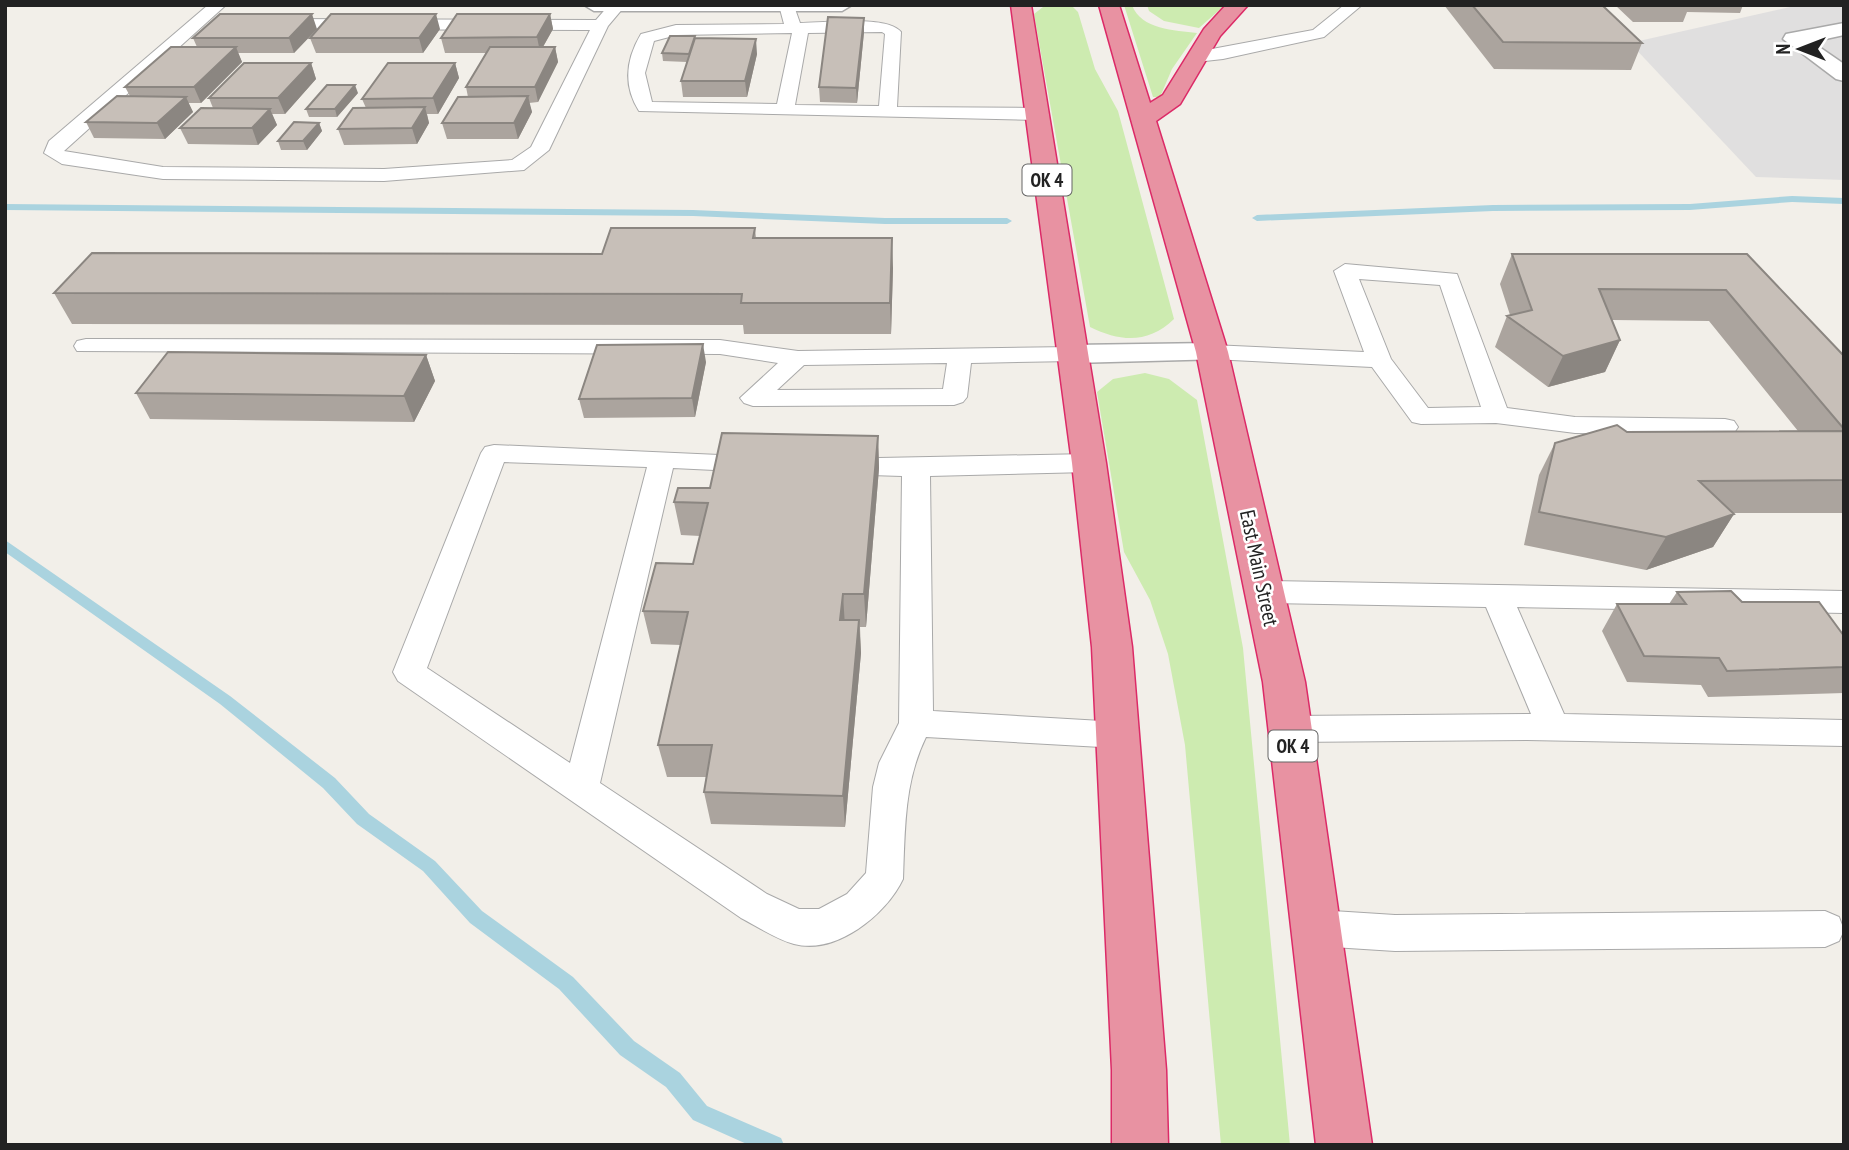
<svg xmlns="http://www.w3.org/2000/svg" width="1849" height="1150" viewBox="0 0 1849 1150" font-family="'PT Sans Narrow',sans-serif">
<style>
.residential{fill:#e0dfdf}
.grass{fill:#cdebb0}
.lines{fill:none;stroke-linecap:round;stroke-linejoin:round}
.stream{fill:#aad3df;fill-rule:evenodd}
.lane-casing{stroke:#a9a9a9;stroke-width:2}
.street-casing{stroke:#a9a9a9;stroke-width:3}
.highway-casing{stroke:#dc2a67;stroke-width:3}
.lane{fill:#fff;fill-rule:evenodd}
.street{fill:#fff;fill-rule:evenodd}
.highway{fill:#e892a2;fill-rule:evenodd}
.wall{fill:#aba49e}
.shaded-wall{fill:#8b8681}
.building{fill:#c7bfb8;stroke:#8b8681;stroke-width:2}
.labels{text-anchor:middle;stroke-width:5;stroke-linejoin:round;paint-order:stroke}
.shield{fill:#fff;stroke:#646464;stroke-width:2}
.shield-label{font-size:19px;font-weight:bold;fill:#222}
.street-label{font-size:21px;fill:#222;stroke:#fff}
</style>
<rect width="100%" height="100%" fill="#f2efe9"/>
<path class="residential" d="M1799,5H1844V180L1756,177L1630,43Z"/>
<path class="grass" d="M1054,5H1071L1078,12L1095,69L1118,111L1174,319C1148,344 1121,342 1090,327L1034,14L1043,7Z
M1124,5H1132C1141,30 1175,30 1197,33L1172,69L1160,97H1153Z
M1147,5H1225L1199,28L1164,21L1149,11Z
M1145,373L1169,379L1197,400L1243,648L1290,1145H1221L1185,745L1168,654L1150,600L1124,552L1097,392L1113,379Z"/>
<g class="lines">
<path class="stream" d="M1792,196L1844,198V204L1792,202L1690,210L1493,211L1257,221L1252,218L1257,215L1493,205L1690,204Z
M5,204L693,210L885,218H1007L1012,221L1007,224H885L693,216L5,210Z
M5,540L230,696L335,778L369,814L435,861L482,911L573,977L634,1041L680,1073L707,1106L781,1138L784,1145H749L693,1120L666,1087L620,1055L559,989L470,923L423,871L357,824L323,788L220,704L5,552Z"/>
<g class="lane-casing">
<path id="lane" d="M208,5H226L64,151L163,167L384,169L512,160L531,147L590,30L275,29L267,24L275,19L596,20L609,5L624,7L608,26L549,150L524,170L384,181L163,179L62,164L44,153L49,141Z
M784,5L794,6L800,23C824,23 887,15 901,32L897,107L1037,108L1046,114L1037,120L639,111C623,86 626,59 641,34L676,25L784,24L780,9ZM882,32L885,34L879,106L795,105L808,33ZM792,33L777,104L652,102L645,73L654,41L677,35Z
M1344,5H1362L1324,37L1223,59L1196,62L1188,57L1196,52L1313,30Z
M1345,264L1457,274L1507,408L1575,417L1725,419L1734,421L1738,427L1734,433L1725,435L1575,433L1496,423L1421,424L1412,422L1372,367L1212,359L1203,357L1200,352L1203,347L1212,345L1364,352L1334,271ZM1359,279L1440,285L1481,407L1428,408L1391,359Z
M86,339L720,340L798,351L1073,347L1082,349L1085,354L1082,359L1073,361L971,363L967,397L963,402L954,405L753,406L744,403L740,398L778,363L720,354L77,351L74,346L77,341ZM947,363L943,389L777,390L804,365Z
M494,445L766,457L769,463L766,469L756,472L673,468L600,783L767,894L799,909H819L847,894L866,873L873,787L879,763L899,723L902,476L838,474L828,471L824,465L828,459L1089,454L1099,457L1102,463L1099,469L1089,472L930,476L933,711L1119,722L1131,725L1136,735L1131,745L1119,748L926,737C904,782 905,829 903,879C886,915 836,955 794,944C776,939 758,927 741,918L398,681L393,672L481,453L485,447ZM504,462L647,467L570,763L427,668Z
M1265,581L1844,591V613L1517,607L1564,714L1844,720V746L1527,740L1291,742L1279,738L1274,729L1279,720L1291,716L1531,714L1486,607L1265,603L1254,600L1250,592L1254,584Z
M1317,910L1395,915L1825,911L1839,917L1844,930L1839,941L1825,947L1395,951L1317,946L1303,940L1298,928L1303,916Z"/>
</g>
<g class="street-casing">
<path id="street" d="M584,5H852L842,11H594Z
M1844,23V35L1812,42L1844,64V81L1836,79L1783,39L1786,34Z
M1212,343L1223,345L1228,352L1223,359L1073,363L1062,361L1057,354L1062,347L1073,345Z"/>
</g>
<g class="highway-casing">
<path id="highway" d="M1011,5H1031L1106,463L1132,647L1166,1070L1168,1145H1112V1070L1092,647L1072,463Z
M1099,5H1119L1150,103L1163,95L1204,29L1226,5H1248L1220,36L1180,104L1156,121L1228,352L1305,682L1372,1145H1316L1263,682L1196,352Z"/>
</g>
<use href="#lane" class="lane"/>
<use href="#street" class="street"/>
<use href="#highway" class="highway"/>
</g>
<path class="wall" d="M1444,5H1602L1642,43L1631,70L1494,69Z
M1615,5H1743L1740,13L1687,12L1683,22H1633Z
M550,14L553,29L543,47H555L558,62L538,102L529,103L532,112L518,139H447L442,123L468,97L466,87L486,53H445L441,38Z
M317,29L294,53H238L242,62L201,103H188L193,112L165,139L94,138L86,122L130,96L125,87L197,47L193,38Z
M440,29L423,53H316L310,38Z
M864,32L857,103L820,102L819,87Z
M695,38L757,54L747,97H683L681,81L687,62L663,61L662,53Z
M311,63L316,79L285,114H272L277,125L258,145L188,144L180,128L213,108L209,98Z
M455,63L459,78L438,114H427L429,123L417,144L344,145L338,129L366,108L362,99Z
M358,93L337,117H309L306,109Z
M319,123L322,131L307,150H281L278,141Z
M755,228L756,238L893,268L891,334H744L743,325L72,324L54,293L602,254Z
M1512,254H1747L1844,356V513H1733L1734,514L1713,547L1646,570L1524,545L1539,475L1555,443L1627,432L1798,431L1709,321L1612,320L1620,340L1605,372L1548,387L1495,347L1507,316L1510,315L1500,284Z
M426,355L435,381L414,422L150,419L136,393Z
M706,362L695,417L584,418L579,399Z
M878,436L879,468L866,627H860L861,653L845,827L711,824L704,792L706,777H667L658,745L681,645L651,644L643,611L693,564L700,536L681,535L674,502L710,488Z
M1677,592L1742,602L1844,636V693L1708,697L1701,685L1627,682L1602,631L1617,604H1669Z"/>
<path class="shaded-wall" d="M312,14L317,29L294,53L289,38Z
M436,14L440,29L423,53L419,38Z
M550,14L553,29L540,52L537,37Z
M864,18V32L857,103L856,88Z
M756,39L757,54L747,97L745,81Z
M236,47L242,62L201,103L194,87Z
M555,47L558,62L538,102L535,87Z
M311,63L316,79L285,114L278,98Z
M455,63L459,78L438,114L433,98Z
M355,85L358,93L337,117L335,109Z
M528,96L532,112L518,139L514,123Z
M186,97L193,112L165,139L157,123Z
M425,107L429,123L417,144L412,128Z
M270,109L277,125L258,145L252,128Z
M319,123L322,131L307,150L303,141Z
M892,238L893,268L891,334L890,303Z
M1620,340L1605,372L1548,387L1563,356Z
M703,344L706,362L695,417L692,398Z
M426,355L435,381L414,422L404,396Z
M878,436L879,468L866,627L864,594Z
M1734,514L1713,547L1646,570L1666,537Z
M843,594L845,627L840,620Z
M859,620L861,653L845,827L843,796Z"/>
<path class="building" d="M1472,5H1602L1642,43L1503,42Z
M220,14H312L289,38H193Z
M331,14H436L419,38H310Z
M457,14H550L537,37L441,38Z
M828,17L864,18L856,88L819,87Z
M670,36H695L689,54L662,53Z
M695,38L756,39L745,81H681Z
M171,47H236L194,87H125Z
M490,47H555L535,87H466Z
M244,63H311L278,98H209Z
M388,63H455L433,98L362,99Z
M327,85H355L335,109H306Z
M117,96L186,97L157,123L86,122Z
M528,96L514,123H442L458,97Z
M425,107L412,128L338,129L353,108Z
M201,108L270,109L252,128H180Z
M294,122L319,123L303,141H278Z
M611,228H755L753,238H892L890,303H741L742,294L54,293L92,253L602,254Z
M1512,254H1747L1844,356V429L1726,290L1599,289L1620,340L1563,356L1507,316L1532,310Z
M703,344L692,398L579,399L597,345Z
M168,352L426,355L404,396L136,393Z
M1617,425L1627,432L1844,431V480L1699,481L1734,514L1666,537L1539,512L1555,443Z
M722,433L878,436L864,594H843L840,620H859L843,796L704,792L712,745H658L688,612L643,611L656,563L693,564L708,503L674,502L678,488H710Z
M1731,591L1742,602H1819L1844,636V667L1727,671L1719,658L1644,656L1617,604H1686L1677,592Z"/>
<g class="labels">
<g class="shield">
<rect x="1022.5" y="164.5" width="49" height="31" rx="5"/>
<rect x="1268.5" y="730.5" width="49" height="31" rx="5"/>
</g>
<g class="shield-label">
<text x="1047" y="187">OK 4</text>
<text x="1293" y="753">OK 4</text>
</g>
<g class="street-label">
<text transform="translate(1259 568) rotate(78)" y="7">East Main Street</text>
</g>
</g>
<rect width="1849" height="1150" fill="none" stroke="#222222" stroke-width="14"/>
<g transform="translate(1800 49) rotate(270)" stroke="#ffffff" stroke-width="5" paint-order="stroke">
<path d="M0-5L12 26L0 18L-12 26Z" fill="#222222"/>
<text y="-10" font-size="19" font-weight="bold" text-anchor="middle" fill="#222222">N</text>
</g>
</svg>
